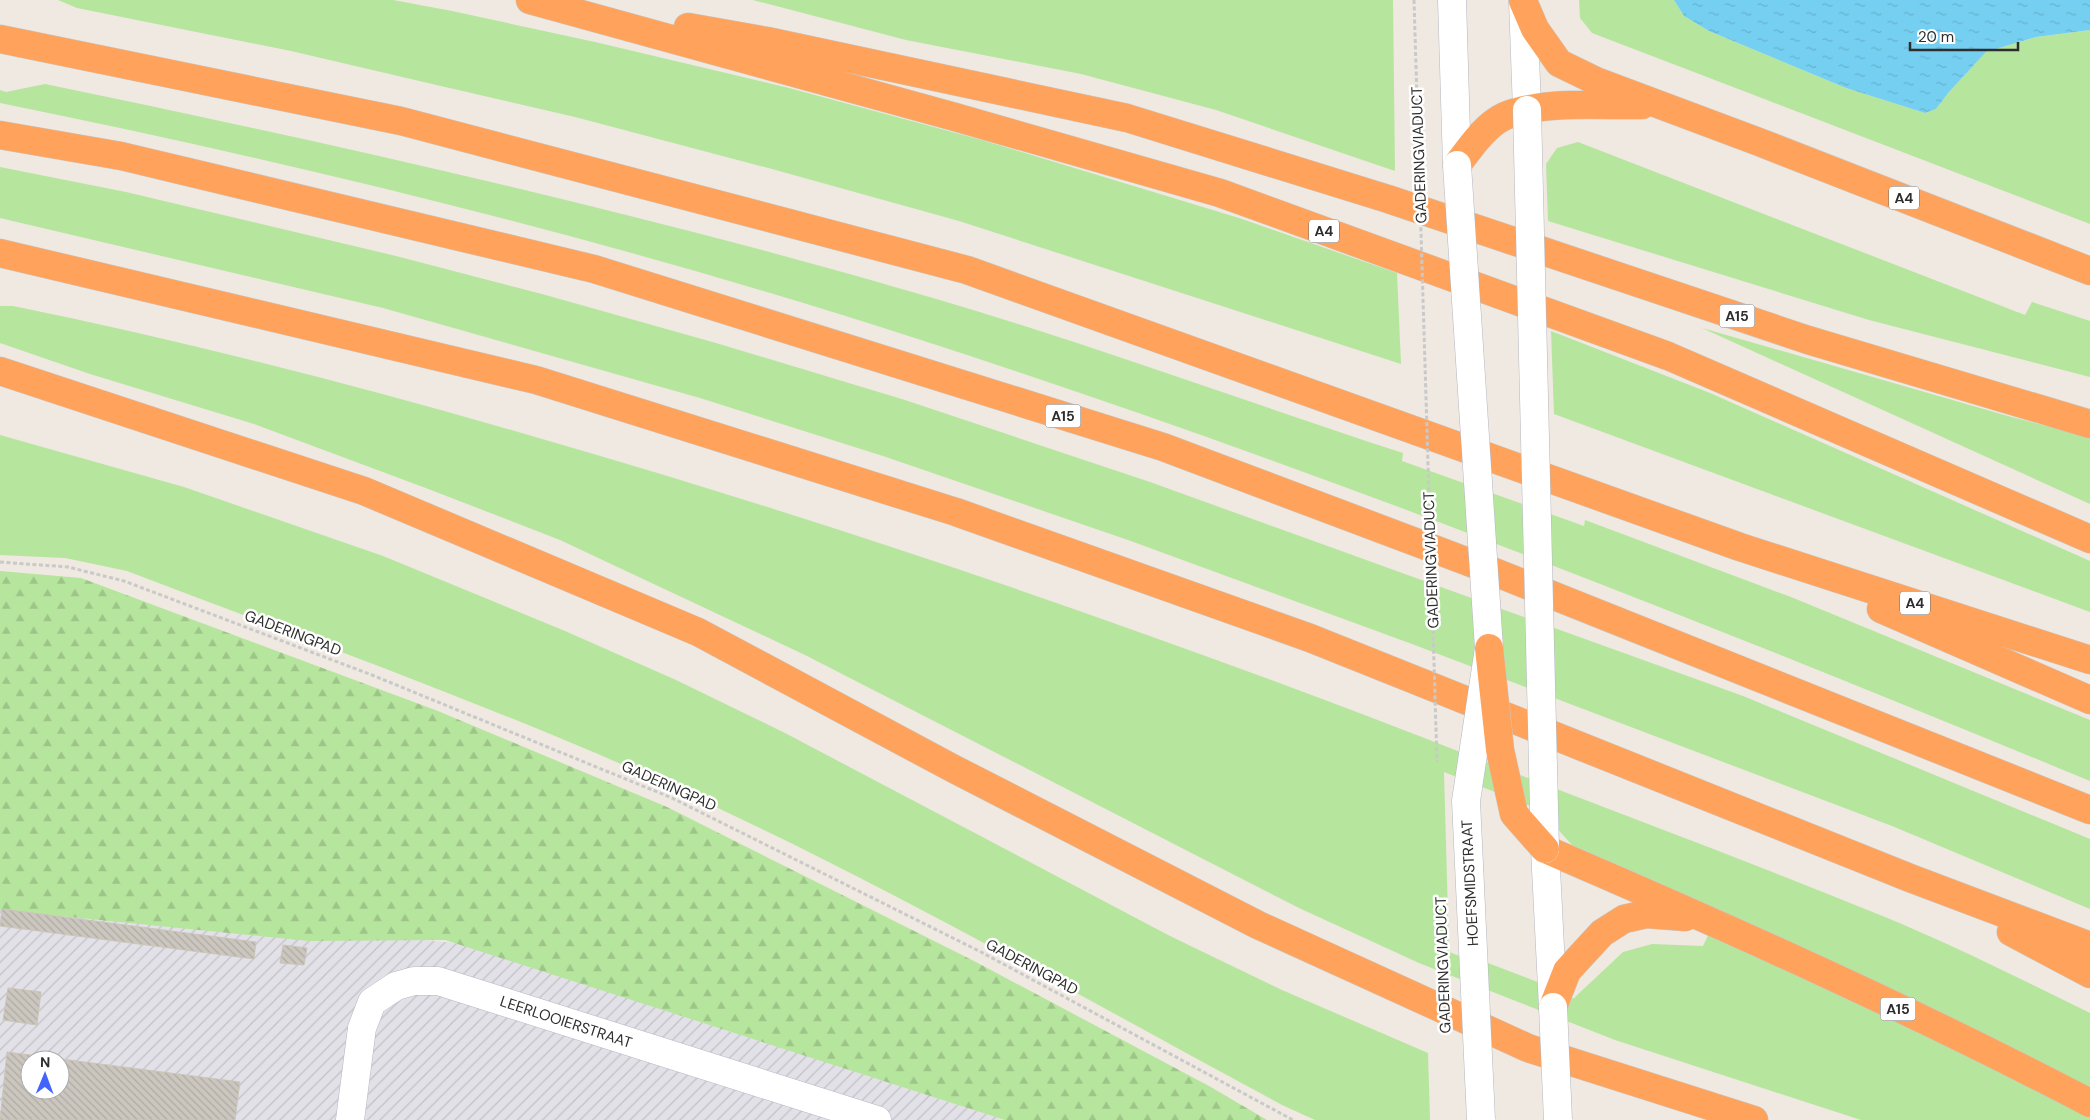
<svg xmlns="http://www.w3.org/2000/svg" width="2090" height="1120" viewBox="0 0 2090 1120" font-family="'DM Sans',sans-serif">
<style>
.industrial{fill:url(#industrial-furrows);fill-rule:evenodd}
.grass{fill:#b6e59e;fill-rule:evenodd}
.forest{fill:url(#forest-firs)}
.water{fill:url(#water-ripples)}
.building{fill:url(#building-back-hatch);stroke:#cbc5ba;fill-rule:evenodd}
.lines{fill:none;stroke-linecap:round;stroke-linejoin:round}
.street-casing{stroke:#b4b7c1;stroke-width:29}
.secondary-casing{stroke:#b4b7c1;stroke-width:29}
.highway-casing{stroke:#c9c9c9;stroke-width:29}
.path{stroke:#c9c9c9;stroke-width:3;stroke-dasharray:4 2.5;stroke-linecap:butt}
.street{stroke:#fff;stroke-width:28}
.secondary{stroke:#fff;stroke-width:28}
.highway{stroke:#ffa35c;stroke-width:28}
.secondary-bridge-casing{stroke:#b4b7c1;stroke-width:29;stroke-linecap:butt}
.highway-bridge-casing{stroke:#c9c9c9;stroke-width:29;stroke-linecap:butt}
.path-bridge{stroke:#c9c9c9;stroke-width:3;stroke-dasharray:4 2.5;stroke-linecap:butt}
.secondary-bridge{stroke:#fff;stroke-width:28}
.highway-bridge{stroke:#ffa35c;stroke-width:28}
.labels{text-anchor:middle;stroke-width:5;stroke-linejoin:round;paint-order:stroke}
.shield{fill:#fff;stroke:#6d6d6d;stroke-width:1}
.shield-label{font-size:14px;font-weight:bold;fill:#2e2e2e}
.street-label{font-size:15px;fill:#2e2e2e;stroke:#fff}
</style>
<defs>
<pattern id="industrial-furrows" width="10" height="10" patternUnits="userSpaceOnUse" patternTransform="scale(1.25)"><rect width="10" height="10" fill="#e3e1e8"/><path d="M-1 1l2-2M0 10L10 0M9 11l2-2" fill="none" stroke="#c3c1c7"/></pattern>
<pattern id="forest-firs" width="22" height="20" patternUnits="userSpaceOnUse" patternTransform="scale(1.25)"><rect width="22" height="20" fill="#b6e59e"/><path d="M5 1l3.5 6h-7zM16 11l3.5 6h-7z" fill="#9dc588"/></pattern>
<pattern id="water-ripples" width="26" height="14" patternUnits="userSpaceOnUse" patternTransform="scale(1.25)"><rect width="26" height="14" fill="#75cff0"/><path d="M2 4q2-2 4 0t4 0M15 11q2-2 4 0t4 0" fill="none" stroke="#66b2ce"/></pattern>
<pattern id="building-back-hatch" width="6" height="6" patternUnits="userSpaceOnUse" patternTransform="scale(1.25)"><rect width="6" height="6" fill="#cbc7bf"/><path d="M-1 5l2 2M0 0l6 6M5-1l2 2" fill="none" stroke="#afaba4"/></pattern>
</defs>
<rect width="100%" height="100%" fill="#efe9e1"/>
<path class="industrial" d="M0,905L457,943L1005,1120H0ZM30,1060H60V1090H30Z"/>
<path class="grass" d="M58,0H393L452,11L595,42L789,88L982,140L1239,218L1397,273L1401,364L959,221L772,169L575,117L428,83L291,51L77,8Z
M753,0H1393L1395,171L1216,110L1081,74L906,40Z
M1579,0H1674L1684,16L1709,31L1846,88L1925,113L1936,109L1949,92L1986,52L2036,37L2090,30V224L1592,33L1580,18Z
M45,84C344,146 640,212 933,298C1091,344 1246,402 1403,453L1402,461L1584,526L1585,520L1791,597L2090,720V781C1705,622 1317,468 921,340C619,242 311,166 0,103V90L6,92Z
M1578,142L2025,315L2032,302L2090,321V377L1869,320L1548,221L1546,164L1557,148Z
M0,167L126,192L396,256L542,294L716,343L905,400L1150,482L1743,696L2090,839V909L1892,826L1412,644L1128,540L883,456L700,398L383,308L0,218Z
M0,306H13C194,343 372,389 549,441C860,531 1166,637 1468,755C1605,808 1743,859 1880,915C1951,944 2021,979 2090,1013V1120H1861L1615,1040L1419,963L1299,908L805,655L560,540L431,490L254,424L90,374L0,343ZM1444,772L1548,813L1554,825L1572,845L1720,910L1703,946L1652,944L1623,952L1574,998L1568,999L1548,986L1480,960L1478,963L1449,952Z
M1702,328L2008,416L2090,437V504Z
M1551,331L1710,393L2090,561V612L1554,414Z
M0,435L184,487L383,556L565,631L676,680L785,733L1170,936L1282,990L1428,1053L1430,1120H1315L1282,1105C1082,997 883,883 675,788C496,707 311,641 127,571L65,558L0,555Z"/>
<path class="forest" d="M0,571L81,578L438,711L667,807L974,961L1209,1086L1267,1120H1005L445,940L309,941L0,910Z"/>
<path class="water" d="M1674,0H2090V30L2036,37L1986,52L1949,92L1936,109L1925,113L1846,88L1709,31L1684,16Z"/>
<path class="building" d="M2,909L256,942L254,959L0,926Z
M283,945L307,948L304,965L280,963Z
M8,988L41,992L37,1025L3,1020Z
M7,1052L240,1082L235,1120H0ZM30,1060H60V1090H30Z"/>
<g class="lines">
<g class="street-casing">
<path id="street" d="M350,1120L362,1028L372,1002L396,986L414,981H438L877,1120"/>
</g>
<g class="secondary-casing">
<path id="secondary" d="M1452,0L1457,165
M1523,1L1527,110
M1545,849L1553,1007"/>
</g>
<g class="highway-casing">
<path id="highway" d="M530,0L955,117L1220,193L1668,356L2090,539
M1523,1L1535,29L1559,63L1596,81L1759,142L2090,271
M688,27L767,41L1127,118L1388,199L1808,340L2090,424
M0,39L401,121L967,270L1740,547L2090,660
M0,135L121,156L594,269L1163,447L1487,569L2090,810
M1457,165C1470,148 1485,125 1505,116C1543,100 1601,106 1642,105
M0,253L536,380L956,512L1310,638L1910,878L2090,946
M0,371L364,491L698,632L954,769L1258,925L1528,1048L1754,1120
M1881,609L2090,700
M1545,849C1729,928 1912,1010 2090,1103
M2011,932L2090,974
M1553,1007L1567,971L1602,933L1624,919L1646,914L1685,917"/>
</g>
<path class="path" d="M0,562L68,567L124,581L372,675L672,798L981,952L1293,1120"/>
<use href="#street" class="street"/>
<use href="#secondary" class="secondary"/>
<use href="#highway" class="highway"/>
<g class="secondary-bridge-casing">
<path id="secondary-bridge" d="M1527,110L1545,849
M1457,165L1489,648L1466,801L1481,1120
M1553,1007L1558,1120"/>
</g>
<g class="highway-bridge-casing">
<path id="highway-bridge" d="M1489,648L1500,750L1514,814L1545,849"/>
</g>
<path class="path-bridge" d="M1414,0L1437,762"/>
<use href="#secondary-bridge" class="secondary-bridge"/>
<use href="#highway-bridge" class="highway-bridge"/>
</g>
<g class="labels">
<g class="shield">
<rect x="1889" y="186.5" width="30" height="23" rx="4"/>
<rect x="1309" y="219.5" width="30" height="23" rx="4"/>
<rect x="1719.5" y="304.5" width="35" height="23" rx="4"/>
<rect x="1045.5" y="404.5" width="35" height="23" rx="4"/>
<rect x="1900" y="591.5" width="30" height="23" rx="4"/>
<rect x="1880.5" y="997.5" width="35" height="23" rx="4"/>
</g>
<g class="shield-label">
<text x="1904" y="203">A4</text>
<text x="1324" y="236">A4</text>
<text x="1737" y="321">A15</text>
<text x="1063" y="421">A15</text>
<text x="1915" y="608">A4</text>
<text x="1898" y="1014">A15</text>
</g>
<g class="street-label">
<text transform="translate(1419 155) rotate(-92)" y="5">GADERINGVIADUCT</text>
<text transform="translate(1431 560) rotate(-92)" y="5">GADERINGVIADUCT</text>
<text transform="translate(293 633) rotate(21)" y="5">GADERINGPAD</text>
<text transform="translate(669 786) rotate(24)" y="5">GADERINGPAD</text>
<text transform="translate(1470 883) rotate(-93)" y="5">HOEFSMIDSTRAAT</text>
<text transform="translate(1443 965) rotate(-92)" y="5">GADERINGVIADUCT</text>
<text transform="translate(1032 967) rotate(28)" y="5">GADERINGPAD</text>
<text transform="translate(566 1022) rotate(18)" y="5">LEERLOOIERSTRAAT</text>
</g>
</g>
<g transform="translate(45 1075) rotate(1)"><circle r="24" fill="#ffffff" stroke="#ababab"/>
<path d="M0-4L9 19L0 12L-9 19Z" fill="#4264fb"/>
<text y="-8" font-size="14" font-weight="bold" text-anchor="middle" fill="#2e2e2e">N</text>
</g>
<path d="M1910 42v8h108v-8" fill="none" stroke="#2e2e2e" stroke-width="2.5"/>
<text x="1918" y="42" font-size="15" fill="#2e2e2e" stroke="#ffffff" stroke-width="4" paint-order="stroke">20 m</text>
</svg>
